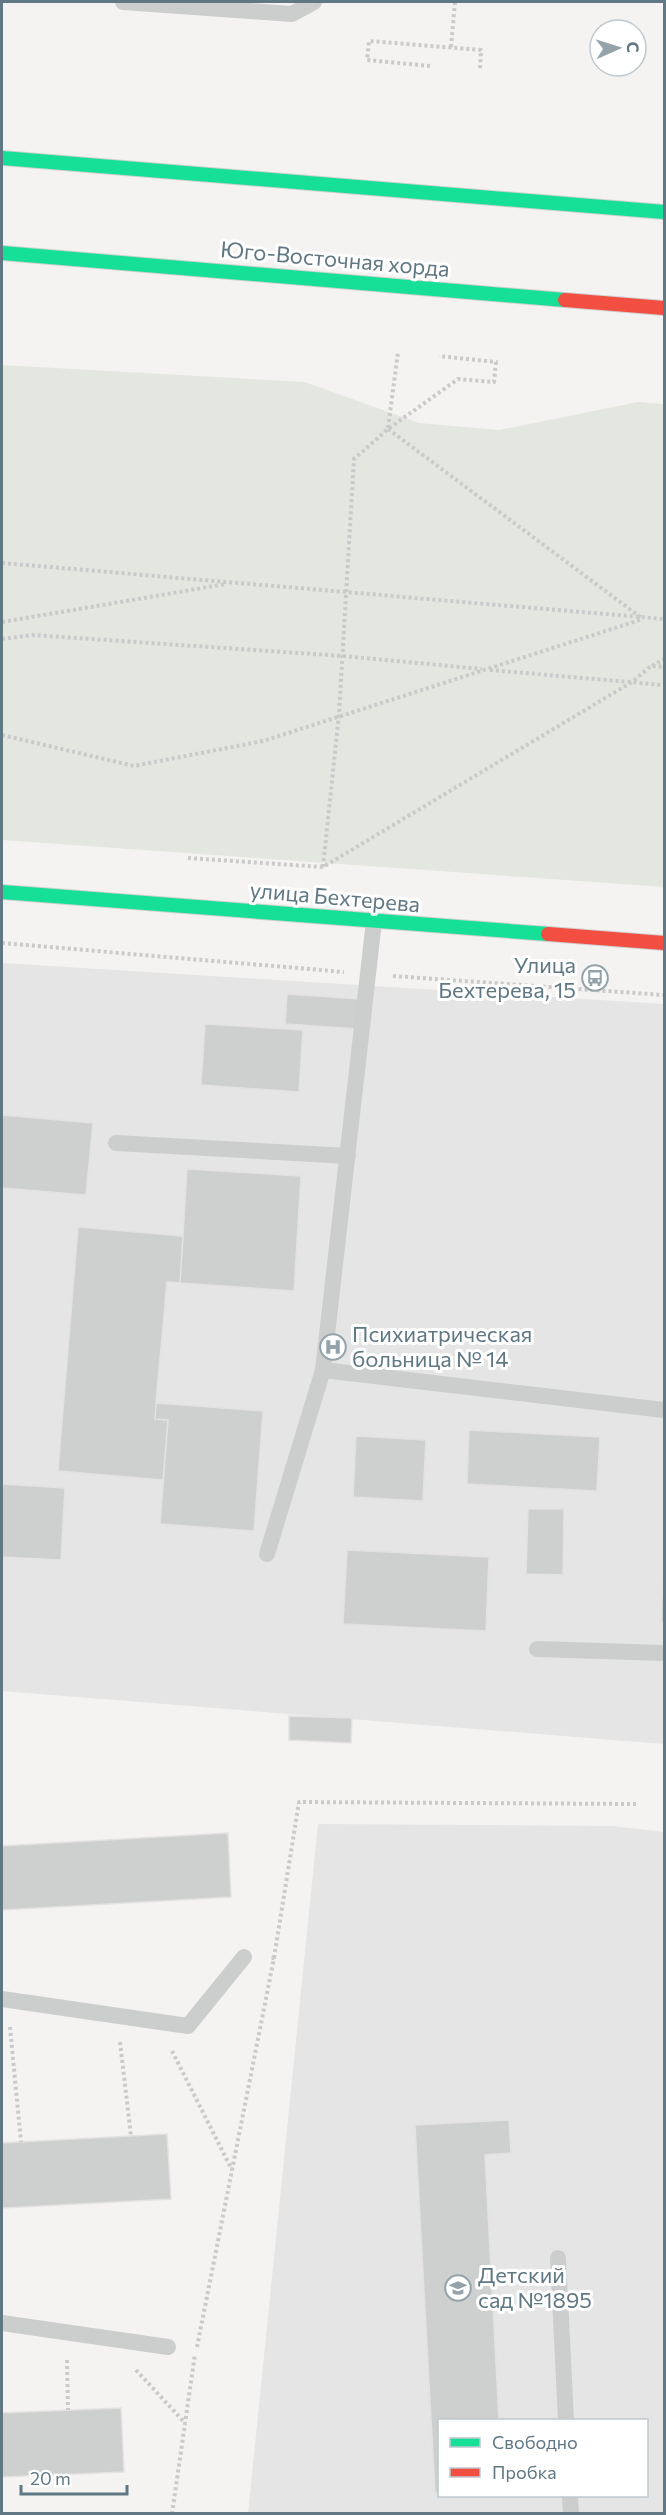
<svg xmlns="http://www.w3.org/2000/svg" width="666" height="2515" viewBox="0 0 666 2515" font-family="Commissioner,sans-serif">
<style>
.built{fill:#e4e5e4;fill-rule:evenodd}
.green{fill:#e4e7df}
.building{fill:#cecfcf;stroke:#e3e2e1;stroke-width:1.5}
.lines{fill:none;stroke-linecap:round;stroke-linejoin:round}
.fast-casing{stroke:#d0d1d1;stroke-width:16}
.jam-casing{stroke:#d0d1d1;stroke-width:16}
.path{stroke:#cacacb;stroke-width:4;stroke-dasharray:3 3;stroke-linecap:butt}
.lane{stroke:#cccece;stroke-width:16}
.fast{stroke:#16e098;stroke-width:14}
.jam{stroke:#f24e42;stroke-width:14}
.labels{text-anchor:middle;stroke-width:6;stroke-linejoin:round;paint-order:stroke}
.street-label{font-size:22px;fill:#607884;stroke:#fff}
.poi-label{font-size:22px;fill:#607884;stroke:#fff;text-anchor:start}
</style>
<rect width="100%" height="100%" fill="#f4f3f1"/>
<path class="built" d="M2,963L664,1004V1744L2,1691Z
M318,1824L612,1826L664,1832V2513L248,2514ZM440,2420H646V2496H440Z"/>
<path class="green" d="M2,365L305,382L419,423L499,430L638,402L664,404V887L2,840Z"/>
<path class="building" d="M287,994L360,999L358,1029L285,1024Z
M205,1024L303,1030L299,1092L201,1085Z
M2,1115L93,1123L86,1195L2,1188Z
M187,1169L301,1176L294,1291L180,1283Z
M78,1227L183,1236L180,1283L167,1282L156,1403L155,1419L168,1420L163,1480L58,1471Z
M156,1403L263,1411L254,1531L160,1524L168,1420L155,1419Z
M469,1430L600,1437L597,1491L467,1484Z
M356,1436L426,1440L423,1501L353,1497Z
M2,1484L65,1488L61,1560L2,1557Z
M528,1509H564L563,1575L526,1574Z
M347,1550L489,1557L486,1631L343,1624Z
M664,1551V1622H661Z
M289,1716L352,1718L351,1743L289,1740Z
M228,1833L231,1897L2,1910V1846Z
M509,2120L511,2153L485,2155L499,2420H440V2493H435L415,2125Z
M167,2134L171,2199L2,2208V2143Z
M121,2408L124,2472L2,2477V2413Z"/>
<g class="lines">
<g class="fast-casing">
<path id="fast" d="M2,158L664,212
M2,253L565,300
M2,892L548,934"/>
</g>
<g class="jam-casing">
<path id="jam" d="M565,300L664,308
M548,934L664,943"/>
</g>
<path class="path" d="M451,47L455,2
M430,66L367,60L369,41L481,50L480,69
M388,428L398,352
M388,429L643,619
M2,563L664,619
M2,622L226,584
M2,639L32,635L343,656L482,669
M652,666L664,659
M490,670L664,685
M2,735L134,766L263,741L643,619
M188,858L323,867L632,682L651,666L664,667
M323,867L339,714L354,459L388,429L458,379L494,382L496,362L439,356
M2,943L344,972
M393,976L664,995
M274,1958L299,1802L636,1804
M10,2027L21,2142
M120,2042L131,2136
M172,2051L232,2170
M197,2347L274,1958H270
M67,2360L68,2410
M136,2370L186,2424
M172,2514L195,2354"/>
<path class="lane" d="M123,2L292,14L314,2
M116,1143L348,1156
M323,1370L664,1410
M267,1554L323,1370L374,921
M537,1649L664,1653
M2,1999L188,2026L244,1957
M558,2258L566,2420
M2,2323L168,2347
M570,2496L571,2514"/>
<use href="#fast" class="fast"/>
<use href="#jam" class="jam"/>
</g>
<defs>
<g id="bus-ring" transform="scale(1.35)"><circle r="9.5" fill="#fff" stroke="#94a3aa" stroke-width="1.5"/><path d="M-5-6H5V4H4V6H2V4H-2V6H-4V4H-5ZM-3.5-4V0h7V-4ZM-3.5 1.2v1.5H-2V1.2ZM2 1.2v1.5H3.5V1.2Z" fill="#94a3aa"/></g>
<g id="hospital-ring" transform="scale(1.35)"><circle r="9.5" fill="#fff" stroke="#94a3aa" stroke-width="1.5"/><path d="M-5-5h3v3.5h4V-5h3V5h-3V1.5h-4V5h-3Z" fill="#94a3aa"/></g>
<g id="school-ring" transform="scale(1.35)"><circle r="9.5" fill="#fff" stroke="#94a3aa" stroke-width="1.5"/><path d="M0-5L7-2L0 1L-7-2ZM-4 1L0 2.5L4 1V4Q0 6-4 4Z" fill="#94a3aa"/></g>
</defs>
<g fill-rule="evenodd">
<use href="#bus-ring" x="595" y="978"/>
<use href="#hospital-ring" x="333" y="1347"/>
<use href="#school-ring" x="458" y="2288"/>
</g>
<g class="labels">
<g class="street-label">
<text transform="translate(335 259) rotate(5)" y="8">Юго-Восточная хорда</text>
<text transform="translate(335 897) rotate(5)" y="8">улица Бехтерева</text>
</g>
<g class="poi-label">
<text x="576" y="973" text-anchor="end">Улица<tspan x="576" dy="25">Бехтерева, 15</tspan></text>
<text x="352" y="1342">Психиатрическая<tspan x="352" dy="25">больница № 14</tspan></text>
<text x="478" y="2283">Детский<tspan x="478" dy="25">сад №1895</tspan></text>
</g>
</g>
<rect width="666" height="2515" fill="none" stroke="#607884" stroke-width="6"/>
<rect x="438" y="2419" width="210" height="78" fill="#ffffff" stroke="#bfc9ce" stroke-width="1.5"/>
<rect x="450" y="2438" width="30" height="9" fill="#16e098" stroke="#bfc9ce" stroke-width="1.5"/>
<text x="492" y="2449" font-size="18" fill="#607884">Свободно</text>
<rect x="450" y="2468" width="30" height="9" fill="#f24e42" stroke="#bfc9ce" stroke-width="1.5"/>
<text x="492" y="2479" font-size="18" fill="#607884">Пробка</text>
<g transform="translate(618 48) rotate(87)"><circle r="28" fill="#ffffff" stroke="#bfc9ce" stroke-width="1.5"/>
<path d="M0-4.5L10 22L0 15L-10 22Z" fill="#94a3aa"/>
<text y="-9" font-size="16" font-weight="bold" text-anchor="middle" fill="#607884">С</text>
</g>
<path d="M21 2485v9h106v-9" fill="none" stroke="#607884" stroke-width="3"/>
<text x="30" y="2485" font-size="18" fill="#607884" stroke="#ffffff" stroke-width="4.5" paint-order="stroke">20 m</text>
</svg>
